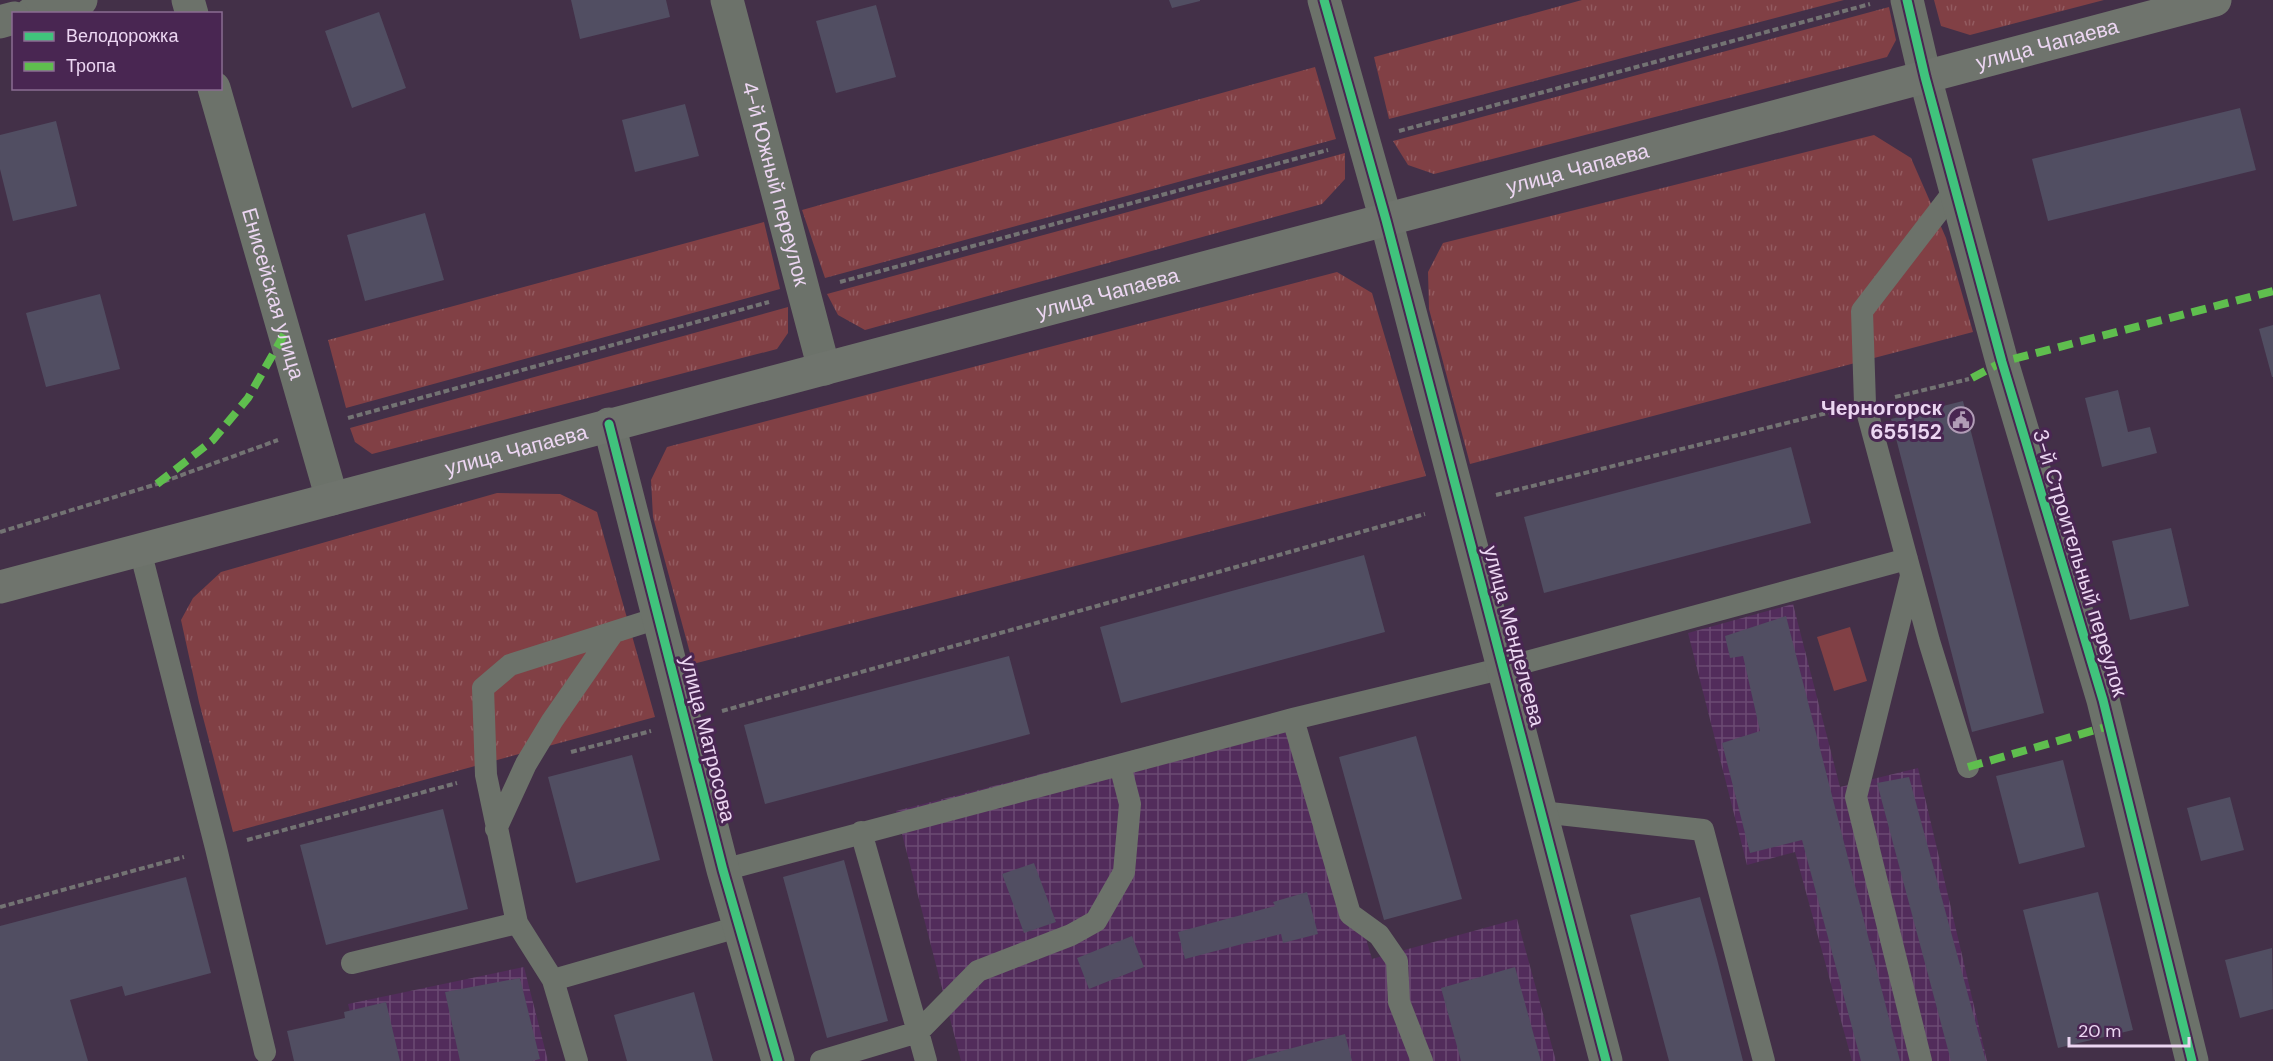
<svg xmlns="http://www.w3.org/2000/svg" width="2273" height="1061" viewBox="0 0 2273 1061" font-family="'DM Sans',sans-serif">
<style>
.industrial{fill:url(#industrial-grid)}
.grass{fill:url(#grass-tufts)}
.green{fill:#814045}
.building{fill:#514e62}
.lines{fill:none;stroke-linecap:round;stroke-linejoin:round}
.path{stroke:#737373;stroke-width:4;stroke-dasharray:6 3;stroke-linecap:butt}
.lane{stroke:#6c726a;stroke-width:22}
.street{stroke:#6c726a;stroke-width:33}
.secondary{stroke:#6f746d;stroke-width:33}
.quiet{stroke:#5fbe4e;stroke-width:8;stroke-dasharray:15 8;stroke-linecap:butt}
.cycleway-casing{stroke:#492652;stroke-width:13}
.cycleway{stroke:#40c37c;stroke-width:9}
.labels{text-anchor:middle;stroke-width:6;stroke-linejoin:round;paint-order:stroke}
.street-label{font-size:21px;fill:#ecd6f2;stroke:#492652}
.poi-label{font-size:21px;font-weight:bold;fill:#ecd6f2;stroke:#492652;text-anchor:end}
</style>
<defs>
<pattern id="industrial-grid" width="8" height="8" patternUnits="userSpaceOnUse" patternTransform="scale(1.5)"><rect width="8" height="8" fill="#522c5b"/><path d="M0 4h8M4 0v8" fill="none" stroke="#6b4a73"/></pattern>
<pattern id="grass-tufts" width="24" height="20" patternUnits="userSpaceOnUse" patternTransform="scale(1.5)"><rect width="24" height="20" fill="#814045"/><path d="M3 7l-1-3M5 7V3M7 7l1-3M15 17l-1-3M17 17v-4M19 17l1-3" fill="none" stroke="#935b60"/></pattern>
</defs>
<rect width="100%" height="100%" fill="#433048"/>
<path class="industrial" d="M1793,604L1840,787L1918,768L1987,1061H1852L1795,852L1747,865L1688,633Z
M1298,708L1372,959L1517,919L1556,1061H961L896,811Z
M524,967L548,1061H362L348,1004Z"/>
<path class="grass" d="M1582,0H1844L1389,119L1374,57Z
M1934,0H2104L1970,35L1941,26Z
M1889,7L1896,40L1887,57L1434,174L1408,165L1393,141Z
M1315,67L1336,139L825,278L802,210Z
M1874,135L1911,158L1946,238L1973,332L1470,464L1429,309L1428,272L1443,243Z
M1345,153V179L1322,204L865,330L838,315L827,294Z
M764,222L780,289L346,408L328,340Z
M1337,272L1372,293L1426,476L693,664L653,517L651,480L667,447Z
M788,307V333L777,349L372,454L355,442L350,428Z
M497,493L560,494L597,512L655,717L233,832L199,702L181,620L193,598L221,572Z"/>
<path class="green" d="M1850,627L1867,681L1834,691L1817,637Z"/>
<path class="building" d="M571,0H666L670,17L580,39Z
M1169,0H1200V1L1172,8Z
M876,5L896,77L836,93L816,21Z
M379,12L406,88L352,108L325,31Z
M685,104L699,156L635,172L622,120Z
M2240,108L2256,170L2048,221L2032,159Z
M56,121L77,206L13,221L0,169V135Z
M425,213L444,280L365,301L347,235Z
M100,294L120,369L46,387L26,313Z
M2273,325V377H2272L2259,329Z
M2118,390L2128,432L2150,427L2157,453L2102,467L2085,398Z
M1963,401L2044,713L1972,732L1891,419Z
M1791,447L1811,523L1544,593L1524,517Z
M2171,528L2189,606L2130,620L2112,541Z
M1364,555L1385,632L1121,703L1100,627Z
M1786,616L1900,1061H1861L1802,840L1750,853L1722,743L1760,731L1743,656L1730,658L1725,636Z
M1009,656L1030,734L765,804L744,725Z
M1416,736L1462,899L1384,920L1339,757Z
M632,755L660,860L576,883L548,777Z
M2063,760L2085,847L2019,864L1996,776Z
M1909,777L1986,1061H1951L1877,783Z
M2230,797L2244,850L2201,861L2187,808Z
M443,809L468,909L326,945L300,845Z
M844,860L888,1021L827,1038L783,877Z
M1034,863L1056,922L1024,933L1002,874Z
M186,877L211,973L125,996L122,986L70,1000L88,1061H0V926Z
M1307,892L1318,934L1283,943L1281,934L1185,959L1178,932L1275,906L1273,902Z
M2098,892L2133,1030L2058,1048L2023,910Z
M1700,897L1717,959L1743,1061H1669L1630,915Z
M1132,936L1144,967L1089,989L1077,958Z
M2272,948L2273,1009L2240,1018L2225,960Z
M1515,967L1541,1061H1461L1441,988Z
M520,978L540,1059L532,1061H460L445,992Z
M694,992L713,1061H627L614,1015Z
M386,1002L400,1061H294L287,1031L345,1018L344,1012Z
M1345,1034L1352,1061H1247V1060Z"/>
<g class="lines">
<path class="path" d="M1399,131L1870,4
M840,282L1328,150
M1895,397L1969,379
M348,418L769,302
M1496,495L1835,411
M0,532L157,484L278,440
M722,711L1425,514
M571,752L651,731
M247,840L457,783
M0,907L184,857"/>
<path class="lane" d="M1955,190L1862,311L1865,404L1929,641L1968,767
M140,550L216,848L265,1052
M1911,576L1856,797L1921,1061
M1293,719L1350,914L1379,935L1397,961L1399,1002L1422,1061
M1541,812L1703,830L1764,1061
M496,829L526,764L552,721L613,633
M861,832L918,1032L978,971L1071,935L1096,921L1124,872L1130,804L1120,765
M723,870L1293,719L1504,668L1907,559
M352,963L517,923
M553,980L517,923L486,775L483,688L510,665L658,618
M577,1061L553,980L738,927
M821,1061L918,1032L926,1061"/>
<g class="street">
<path d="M188,0L192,14"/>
<path id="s1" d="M727,0L824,369"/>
<path d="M1324,0L1386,220L1606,1061"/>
<path d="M1907,0L1925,77L2002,362L2103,700L2192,1061"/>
<path d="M31,14L81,0"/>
<path d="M0,22L14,18"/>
<path id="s2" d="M214,88L332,499"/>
<path d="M609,424L723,870L778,1061"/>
</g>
<path class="secondary" id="s3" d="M0,587L2215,0"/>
<path class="quiet" d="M1972,378L2002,362L2273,291
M157,484L213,440L248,398L285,333
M1968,767L2109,726"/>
<g class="cycleway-casing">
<path id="cycleway" d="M1324,0L1386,220L1606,1061
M1907,0L1925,77L2002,362L2103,700L2192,1061
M609,424L723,870L778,1061"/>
</g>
<use href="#cycleway" class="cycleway"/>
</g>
<defs>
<g id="civic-ring" transform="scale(1.35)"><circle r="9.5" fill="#492652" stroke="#b19cb6" stroke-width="1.5"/><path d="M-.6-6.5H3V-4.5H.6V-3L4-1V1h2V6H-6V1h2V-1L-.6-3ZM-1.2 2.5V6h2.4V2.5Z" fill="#b19cb6"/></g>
</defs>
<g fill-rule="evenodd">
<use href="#civic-ring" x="1961" y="420"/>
</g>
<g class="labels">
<g class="street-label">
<text dy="7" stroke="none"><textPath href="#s3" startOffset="2118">улица Чапаева</textPath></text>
<text dy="7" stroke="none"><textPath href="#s3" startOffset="1632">улица Чапаева</textPath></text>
<text dy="7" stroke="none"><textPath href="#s1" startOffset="190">4-й Южный переулок</textPath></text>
<text dy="7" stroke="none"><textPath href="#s2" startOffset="214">Енисейская улица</textPath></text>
<text dy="7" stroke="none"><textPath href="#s3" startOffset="1146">улица Чапаева</textPath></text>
<text dy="7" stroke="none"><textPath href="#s3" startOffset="534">улица Чапаева</textPath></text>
<text transform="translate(2080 563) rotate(73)" y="7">3-й Строительный переулок</text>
<text transform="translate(1514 636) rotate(75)" y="7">улица Менделеева</text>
<text transform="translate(708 739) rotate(76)" y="7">улица Матросова</text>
</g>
<g class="poi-label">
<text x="1942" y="415">Черногорск<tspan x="1942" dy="24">655152</tspan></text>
</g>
</g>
<rect x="12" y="12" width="210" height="78" fill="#492652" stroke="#8a6c92" stroke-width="1.5"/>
<rect x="24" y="32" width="30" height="9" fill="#40c37c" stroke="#8a6c92" stroke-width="1.5"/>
<text x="66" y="42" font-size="18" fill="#ecd6f2">Велодорожка</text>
<rect x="24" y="62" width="30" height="9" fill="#5fbe4e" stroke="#8a6c92" stroke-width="1.5"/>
<text x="66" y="72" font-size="18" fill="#ecd6f2">Тропа</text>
<path d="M2069 1037v9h120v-9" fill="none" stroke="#ecd6f2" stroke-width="3"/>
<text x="2078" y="1037" font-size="18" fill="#ecd6f2" stroke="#492652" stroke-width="4.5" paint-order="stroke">20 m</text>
</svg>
